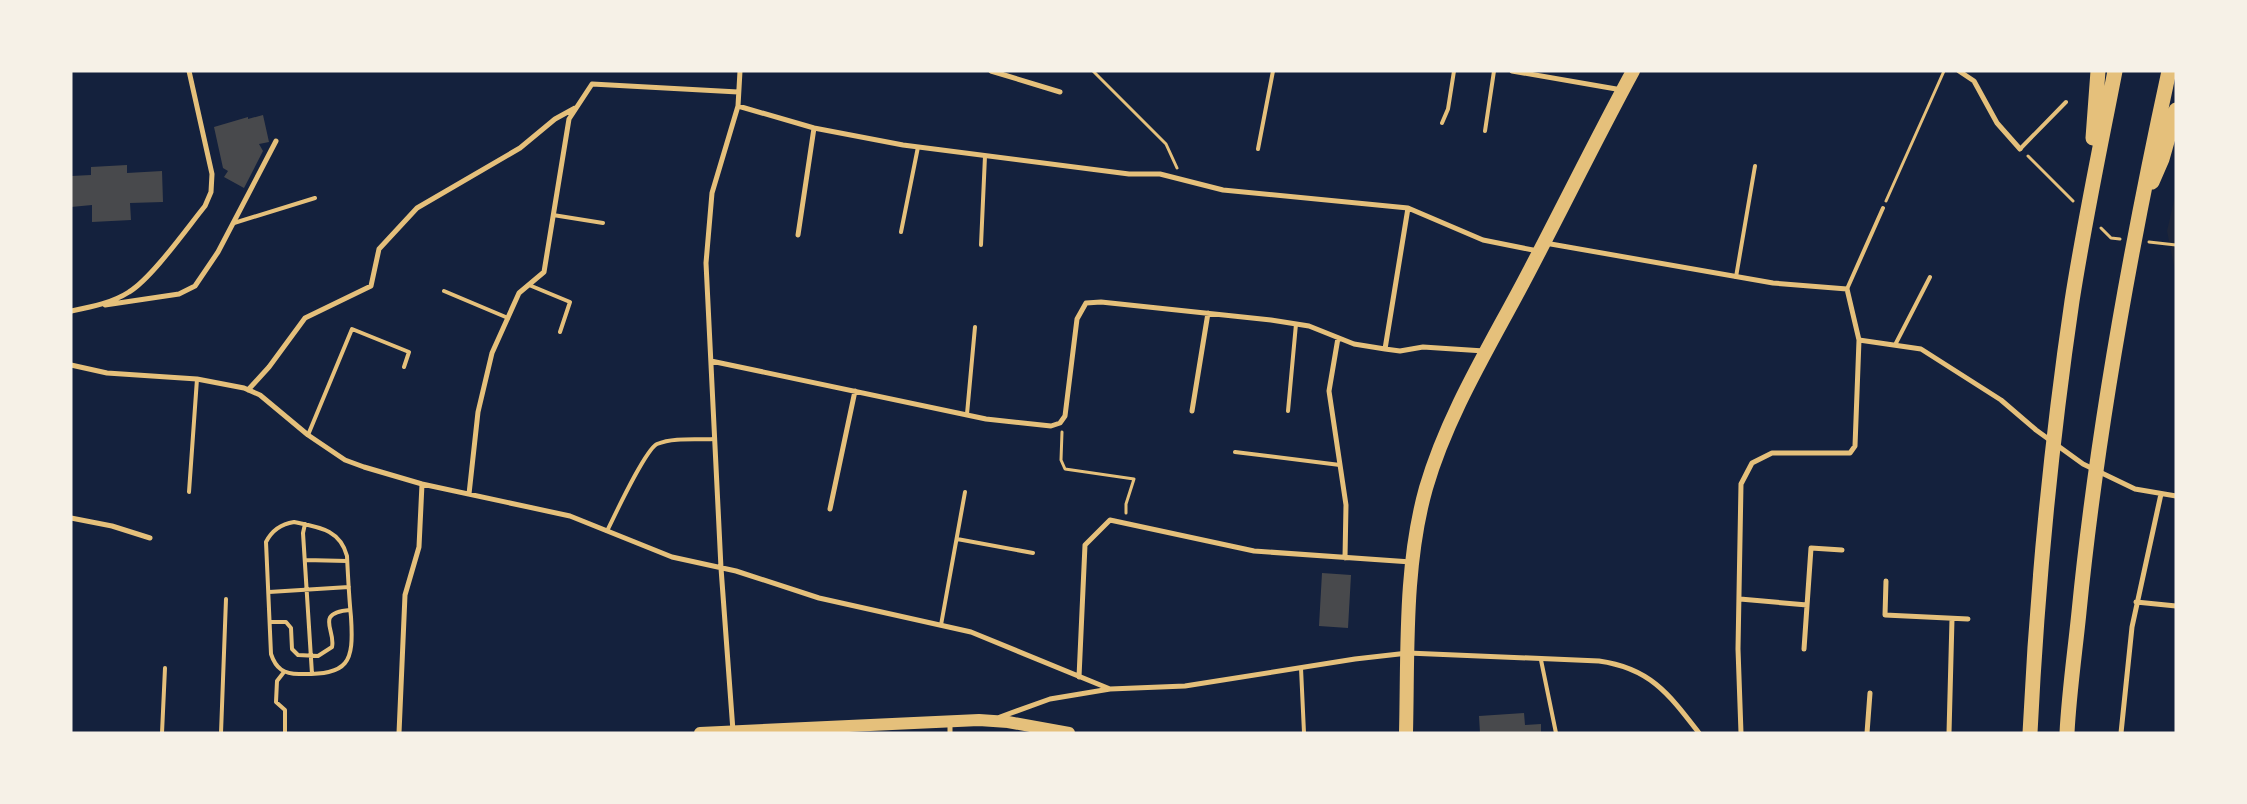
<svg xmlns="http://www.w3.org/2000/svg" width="2247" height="804" viewBox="0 0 2247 804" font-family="Manrope,sans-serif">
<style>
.green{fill:#1d2539}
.building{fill:#48494c}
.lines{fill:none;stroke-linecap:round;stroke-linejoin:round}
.path{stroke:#e5c07b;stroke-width:3}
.service{stroke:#e5c07b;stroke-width:4}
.minor{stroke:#e5c07b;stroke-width:5}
.primary{stroke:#e5c07b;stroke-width:12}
.trunk{stroke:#e5c07b;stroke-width:14}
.motorway{stroke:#e5c07b;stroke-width:15}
</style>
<rect width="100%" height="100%" fill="#14213d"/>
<path class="green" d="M2175,196H2176V276L2167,231Z"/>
<path class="building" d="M263,115L269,142L259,144L263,151L244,188L224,177L228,171L223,168L214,127L248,117V119Z
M127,165V173L162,171L163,202L130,203L131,220L92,222V205L71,207V176L91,175V167Z
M1322,573L1351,575L1348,628L1319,626Z
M1524,713L1525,725L1541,724V733H1480L1479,716Z"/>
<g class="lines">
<path class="path" d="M1093,71L1166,144L1177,168
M2028,156L2073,201
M1886,201L1944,71
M2101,228L2111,238L2120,239
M2149,242L2176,245
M1062,432L1061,460L1065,469L1134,479L1126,504V513"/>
<path class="service" d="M1442,123L1448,109L1454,71
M1485,131L1494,71
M1258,149L1273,71
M2020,149L2066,102
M553,215L603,223
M234,223L315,198
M901,232L918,147
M981,245L985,156
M1736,277L1755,166
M529,285L570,302L560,332
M1847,289L1883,208
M444,291L508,318
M1895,345L1930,277
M1288,411L1296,324
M967,414L975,327
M308,435L352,329L409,352L404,367
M1235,452L1340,465
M189,492L197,379
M294,522C318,527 340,529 347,556C348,577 349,597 351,617C354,663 349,675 299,674C284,674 276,669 271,654L266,542C272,530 281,524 294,522Z
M305,524L303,533L312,674
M607,531C615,515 645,450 657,444C674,437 697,440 715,439
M957,539L1033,553
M305,560L347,561
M269,592L349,587
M270,622H286L291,628L292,649L298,655L318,656L332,647C336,630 314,613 350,610
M941,625L965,492
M1541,660L1556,733
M1301,668L1304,733
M284,672L277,681L276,702L285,710V733
M162,733L165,668
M221,733L226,599"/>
<path class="minor" d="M991,71L1060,92
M1512,71L1622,90
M1959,71L1974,81L1997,123L2020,149
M738,106L814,128L903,145L1129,174H1160L1223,190L1408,208L1483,240L1538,251
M798,235L814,128
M1545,243L1773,283L1847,289L1859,340L1855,446L1850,453H1772L1752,463L1741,484L1738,649L1741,733
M105,305L179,294L195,286L218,252L276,141
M71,311C91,307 112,303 129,292C152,278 187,228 205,206L211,192L212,174L189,71
M1338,338L1329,391L1346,505L1345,558
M1859,340L1921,349L2001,400L2036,430L2083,464L2135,489L2176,496
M1385,349L1408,208
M711,361L986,419L1051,426L1060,423L1065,416L1077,319L1086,303L1101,302L1271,320L1309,326L1354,344L1385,349L1400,351L1423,347L1484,351
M71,365L107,373L197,379L244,388L260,395L308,435L345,460L364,467L422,484L570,516L672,557L736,571L819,598L971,632L1110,689
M248,390L269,367L305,318L371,286L379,249L417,208L520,148L555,119L575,108
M1192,411L1208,313
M469,494L478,412L492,353L519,293L544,272L569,119L592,84L738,92
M830,509L855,391
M71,518L112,526L150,538
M1886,581L1885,615L1968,619
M1740,599L1807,605
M2136,602L2176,606
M1804,649L1811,548L1842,550
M1079,677L1085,545L1110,520L1254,551L1411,562
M1000,717L1050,699L1110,689L1185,686L1355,659L1408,653L1599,661C1650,668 1669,694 1699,733
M733,731L721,568L706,263L712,193L738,106L740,71
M399,733L405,595L419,547L422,484
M950,733V721
M1867,733L1870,693
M1949,733L1952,619
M2121,733L2132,627L2161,494"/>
<path class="primary" d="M700,733L979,720L1008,722L1069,733"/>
<path class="trunk" d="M1406,733C1408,653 1404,566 1426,488C1447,416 1488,349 1523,283C1560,213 1595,141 1633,71"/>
<path class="motorway" d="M2093,138L2098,71
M2152,182L2162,159L2176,110
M2030,733C2037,589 2051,444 2072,301C2084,224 2100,148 2115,71
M2067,733C2069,693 2075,652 2079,612C2097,430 2130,250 2169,71"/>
</g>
<rect width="2247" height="804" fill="none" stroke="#f6f1e7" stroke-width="145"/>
</svg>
